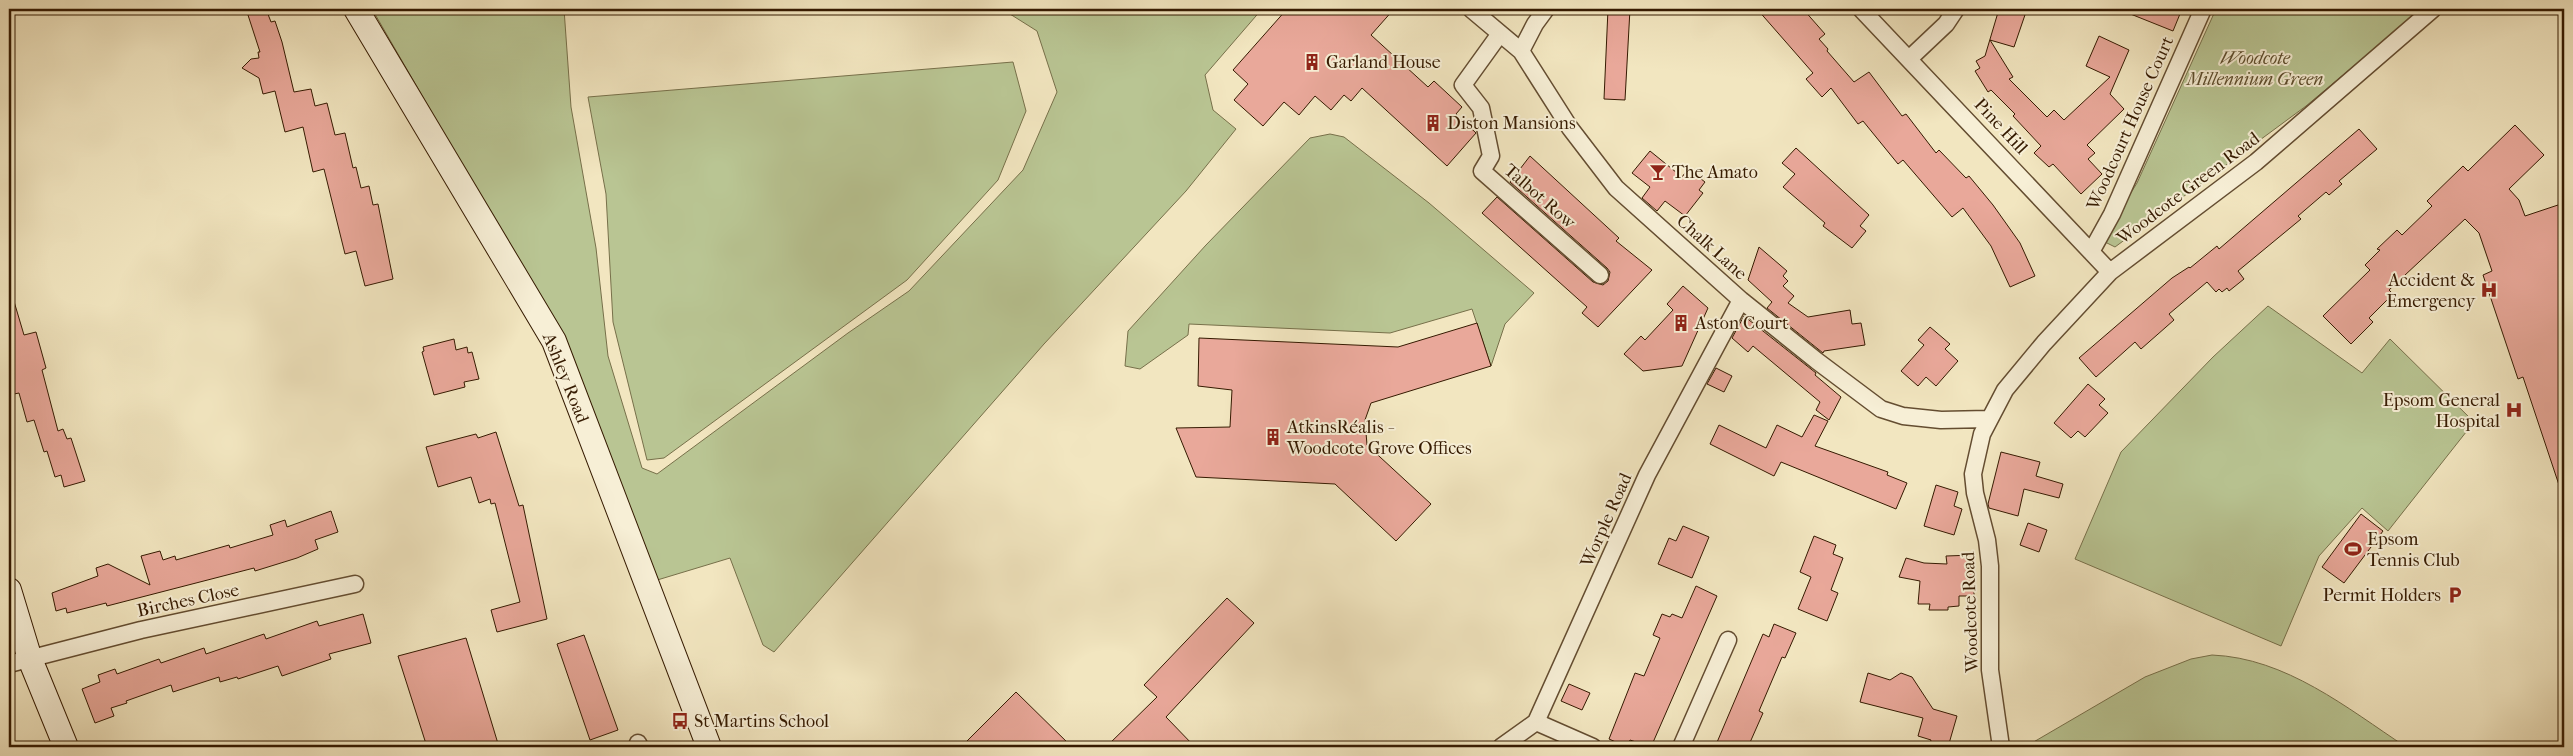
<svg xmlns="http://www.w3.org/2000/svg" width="2573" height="756" viewBox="0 0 2573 756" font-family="'IM FELL French Canon',serif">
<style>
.green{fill:#b9c593;stroke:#77704a}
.building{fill:#e9a89a;stroke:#351a01}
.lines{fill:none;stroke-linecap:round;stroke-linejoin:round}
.minor-casing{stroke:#644d31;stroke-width:19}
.secondary-casing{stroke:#351a01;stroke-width:26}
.minor{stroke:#f7efd6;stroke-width:16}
.secondary{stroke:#f7efd6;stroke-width:24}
.labels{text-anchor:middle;stroke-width:4;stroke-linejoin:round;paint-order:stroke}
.park-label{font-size:18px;font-style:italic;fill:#5d4d2d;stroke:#f7efd6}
.poi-label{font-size:18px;fill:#351a01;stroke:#f7efd6;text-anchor:start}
.street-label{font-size:18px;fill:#351a01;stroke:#f7efd6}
</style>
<rect width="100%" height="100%" fill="#f2e6c0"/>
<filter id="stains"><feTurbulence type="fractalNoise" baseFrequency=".004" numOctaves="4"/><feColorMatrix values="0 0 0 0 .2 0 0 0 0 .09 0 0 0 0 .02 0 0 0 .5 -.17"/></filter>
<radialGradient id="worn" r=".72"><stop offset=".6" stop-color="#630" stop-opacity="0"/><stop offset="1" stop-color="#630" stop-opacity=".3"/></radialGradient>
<path class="green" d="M372,9H564L571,107L596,248L608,356L642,468L657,474L848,333L909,291L1023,170L1057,92L1037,31L1002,9H1262L1205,75L1213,110L1236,129L1186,191L1044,344L774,652L763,645L730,558L654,581L535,291Z
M2216,9H2422L2306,106L2115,247L2101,240L2137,183Z
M1013,62L1026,111L998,180L907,280L664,458L647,460L613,322L606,194L588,97Z
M1330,134L1344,137L1429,203L1534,293L1505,324L1491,366L1472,309L1390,333L1189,324L1188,335L1140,369L1125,366L1128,331L1206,245L1310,138Z
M2268,306L2362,373L2390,339L2474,422L2388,531L2362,508L2319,556L2281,646L2075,559L2121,452L2213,357Z
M2212,655C2286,658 2347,708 2406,747H2025L2145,677L2191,659Z"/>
<path class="building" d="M256,9H266L271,22L275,21L282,42L294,92L311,89L315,106L327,103L335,135L345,133L353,168L356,167L361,188L369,186L373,205L378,204L393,279L365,286L356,251L345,254L324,169L313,172L303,127L285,132L275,91L263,94L259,78L242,68L251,59L259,58L258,52H260L247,12Z
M1287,9H1394L1371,35L1428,87L1434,81L1462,107L1456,114L1476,133L1447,166L1362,88L1351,101L1344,95L1331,110L1315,96L1299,115L1284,102L1263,126L1234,100L1248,84L1233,70Z
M1608,9H1630L1625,100L1604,99Z
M1757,9H1803L1825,34L1819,39L1828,49L1827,51L1854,82L1869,72L1902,116L1906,114L1936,153L1939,150L1966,178L1969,176L1993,205L2020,243L2035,276L2010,287L1991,246L1963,208L1952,217L1903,160L1898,164L1863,121L1858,124L1831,88L1822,97L1806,79L1813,73Z
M1999,9H2027L2014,47L1990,40L2013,77L2009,79L2047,117L2054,110L2064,120L2110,77L2086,66L2099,36L2129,50L2110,94L2124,109L2087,145L2095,153L2088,159L2102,174L2081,194L2053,164L2049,167L2034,153L2041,146L2013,116L2015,114L1991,90L1988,92L1975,71L1980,68L1976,61L1985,56Z
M2118,9H2182L2173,31Z
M2515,125L2544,155L2509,189L2519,200L2525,216L2564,203V490L2561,491L2523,377L2518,379L2483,275L2492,271L2479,233L2465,219L2389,290L2393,294L2369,318L2373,322L2351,344L2323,316L2370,270L2365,265L2380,250L2377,249L2397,230L2402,235L2432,206L2427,201L2463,166L2468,171Z
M2359,129L2377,149L2339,181L2342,184L2329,195L2326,192L2298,216L2301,219L2238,271L2244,279L2229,291L2227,288L2222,292L2219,289L2216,292L2207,282L2169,314L2174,320L2141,349L2135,342L2096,377L2079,358L2172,278L2189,267L2190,268L2217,246L2219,249Z
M1796,148L1869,215L1860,226L1866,231L1852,248L1823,226L1825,223L1783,187L1795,174L1782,163Z
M1650,151L1682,177L1688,169L1705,182L1699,190L1703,193L1685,216L1665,201L1657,211L1642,198L1650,187L1632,173Z
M1530,156L1619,238L1616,241L1652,270L1598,327L1582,313L1587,307L1482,213L1497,197L1593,282L1603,285L1608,281L1610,272L1607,268L1510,182Z
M1759,247L1787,271L1783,276L1788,281L1783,286L1794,296L1788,303L1808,317L1850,310L1852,324L1861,323L1865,345L1824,351L1823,353L1767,308L1772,302L1748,280Z
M1683,286L1708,308L1682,366L1643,371L1624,354L1641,336L1645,340L1673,310L1667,304Z
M13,298L24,335L36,332L46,368L42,370L58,431L63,429L67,439L71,438L85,481L64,487L61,475L55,477L47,451L44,452L34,420L27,422L19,393L14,394L9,375V299Z
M1744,316L1816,373L1815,375L1841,397L1829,420L1816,410L1820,402L1753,346L1748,352L1732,338Z
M1477,323L1491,366L1371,403L1365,420L1367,445L1431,504L1396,541L1335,484L1196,477L1176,428L1230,427L1232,390L1198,386L1199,338L1398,347Z
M1930,327L1950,344L1945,349L1958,361L1936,386L1926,377L1918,386L1901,371L1924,345L1918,340Z
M454,339L456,350L467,347L468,353L472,352L479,379L464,382L465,387L434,395L422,352L424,351L423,347Z
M1716,368L1732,376L1724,392L1707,384Z
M2088,384L2105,399L2099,405L2108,413L2085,437L2078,431L2071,438L2054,423Z
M1814,415L1828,421L1815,446L1888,472L1887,475L1907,483L1896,509L1781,462L1774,476L1710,444L1719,425L1766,448L1777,425L1802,437Z
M496,432L519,506L523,505L547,619L497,632L491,610L520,602L495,503L491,504L490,499L479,503L471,477L438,487L426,447L476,434L478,438Z
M2001,452L2040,462L2036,476L2063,484L2059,498L2024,489L2018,516L1989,508L1988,504Z
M1936,485L1958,492L1954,506L1962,509L1954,535L1924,526Z
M331,511L338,532L315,540L318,549L297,558L255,571L254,568L107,606L106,603L67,613L66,608L56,611L52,593L98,576L96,568L108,564L150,585L141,556L160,551L163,560L175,556L176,560L229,545L230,548L273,535L270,525L285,520L287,527Z
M2361,514L2383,531L2344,583L2322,567Z
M2028,523L2047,530L2039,552L2020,545Z
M1683,526L1709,537L1692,578L1658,564L1669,538L1676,541Z
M1814,536L1836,545L1833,554L1843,558L1831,590L1838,593L1827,621L1798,609L1811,577L1800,572Z
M1974,555V596H1959V606L1948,607V610H1929L1930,604H1918L1920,581L1899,577L1906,558L1924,563L1947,564L1946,556Z
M1696,586L1717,596L1651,747L1630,740L1627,747L1609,739L1635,673L1644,676L1660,638L1653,635L1662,614L1670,617L1672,614L1682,618Z
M1227,598L1254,623L1166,717L1195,747H1106L1157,697L1144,685Z
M363,614L371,643L329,654L331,659L282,676L278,666L238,679L237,677L220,682L219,677L173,692L171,685L126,701L127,703L111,708L114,716L95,723L82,689L100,682L98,675L115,669L117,674L159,659L161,663L204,648L206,654L264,634L266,639L317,621L319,626Z
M1774,624L1796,633L1785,658L1782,657L1759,711L1763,713L1748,747H1715L1763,634L1769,637Z
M584,635L618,730L590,740L557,644Z
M466,638L499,747H427L398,656Z
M1868,673L1890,680L1901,673L1912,677L1933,709L1957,716L1948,747H1929L1931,740L1918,736L1923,718L1860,702Z
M1569,684L1590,693L1582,710L1561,701Z
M1016,692L1072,747H961Z"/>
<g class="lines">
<g class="minor-casing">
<path id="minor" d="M1471,9L1521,51L1570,128L1616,188L1741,300L1817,361L1881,409L1903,416L1941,420L1988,419
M1861,9L2110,272
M1499,35L1463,85L1481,108L1491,156L1482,171L1600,275
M1521,51L1535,24L1546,9
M1910,58L1946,24L1956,9
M2091,252L2112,214L2203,9
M9,664L141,630L355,584
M1536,722L1593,747
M638,743L640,747
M1501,747L1536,722L1647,475L1741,300
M1681,747L1728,640
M2001,747L1990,670V566L1987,540L1975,493L1973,474L1982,434L2005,390L2044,343L2110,272L2256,162L2433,9"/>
</g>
<g class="secondary-casing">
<path id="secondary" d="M356,9L554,341L709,747
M9,590L30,659L66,747"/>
</g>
<use href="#minor" class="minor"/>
<use href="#secondary" class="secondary"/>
</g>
<defs>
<g id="building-bare" transform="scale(1.35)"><path d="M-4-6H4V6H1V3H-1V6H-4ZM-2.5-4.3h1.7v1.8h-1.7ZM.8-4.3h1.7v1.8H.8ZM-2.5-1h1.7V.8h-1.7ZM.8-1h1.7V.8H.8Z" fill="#8f2418" stroke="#f7efd6" stroke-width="2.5" paint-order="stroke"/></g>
<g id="bar-bare" transform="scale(1.35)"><path d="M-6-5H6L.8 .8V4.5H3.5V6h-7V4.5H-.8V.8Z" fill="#8f2418" stroke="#f7efd6" stroke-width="2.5" paint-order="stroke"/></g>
<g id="hospital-bare" transform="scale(1.35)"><path d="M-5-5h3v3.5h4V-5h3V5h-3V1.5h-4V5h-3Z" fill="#8f2418" stroke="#f7efd6" stroke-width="2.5" paint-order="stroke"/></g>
<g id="stadium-bare" transform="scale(1.35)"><path d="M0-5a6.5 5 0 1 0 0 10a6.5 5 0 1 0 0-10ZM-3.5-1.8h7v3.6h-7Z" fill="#8f2418" stroke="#f7efd6" stroke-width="2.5" paint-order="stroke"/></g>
<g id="parking-bare" transform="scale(1.35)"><path d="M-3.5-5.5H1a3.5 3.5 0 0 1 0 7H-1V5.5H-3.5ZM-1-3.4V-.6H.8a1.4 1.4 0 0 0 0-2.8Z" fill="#8f2418" stroke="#f7efd6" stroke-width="2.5" paint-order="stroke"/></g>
<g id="bus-bare" transform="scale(1.35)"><path d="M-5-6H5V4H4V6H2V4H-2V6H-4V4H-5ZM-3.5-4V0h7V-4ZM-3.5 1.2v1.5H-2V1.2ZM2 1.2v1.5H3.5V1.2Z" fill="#8f2418" stroke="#f7efd6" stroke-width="2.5" paint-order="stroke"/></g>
</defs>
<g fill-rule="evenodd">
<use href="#building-bare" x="1312" y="62"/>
<use href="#building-bare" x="1433" y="123"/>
<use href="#bar-bare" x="1658" y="172"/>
<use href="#hospital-bare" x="2489" y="290"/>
<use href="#building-bare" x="1681" y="323"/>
<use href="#hospital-bare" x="2514" y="410"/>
<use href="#building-bare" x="1273" y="437"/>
<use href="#stadium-bare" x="2353" y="549"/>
<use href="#parking-bare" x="2455" y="595"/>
<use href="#bus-bare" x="680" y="721"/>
</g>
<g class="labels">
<g class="park-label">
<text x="2255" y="64">Woodcote<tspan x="2255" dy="21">Millennium Green</tspan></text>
</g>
<g class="poi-label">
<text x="1326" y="68">Garland House</text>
<text x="1447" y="129">Diston Mansions</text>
<text x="1672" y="178">The Amato</text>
<text x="2475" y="286" text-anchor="end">Accident &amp;<tspan x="2475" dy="21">Emergency</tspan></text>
<text x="1695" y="329">Aston Court</text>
<text x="2500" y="406" text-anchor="end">Epsom General<tspan x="2500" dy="21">Hospital</tspan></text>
<text x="1287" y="433">AtkinsRéalis -<tspan x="1287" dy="21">Woodcote Grove Offices</tspan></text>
<text x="2367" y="545">Epsom<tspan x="2367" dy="21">Tennis Club</tspan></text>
<text x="2441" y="601" text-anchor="end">Permit Holders</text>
<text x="694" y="727">St Martins School</text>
</g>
<g class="street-label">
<text transform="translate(2130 123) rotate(-66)" y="6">Woodcourt House Court</text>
<text transform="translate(2001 126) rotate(47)" y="6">Pine Hill</text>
<text transform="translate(2188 188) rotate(-37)" y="6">Woodcote Green Road</text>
<text transform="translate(1540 196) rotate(41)" y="6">Talbot Row</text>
<text transform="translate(1712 247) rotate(42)" y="6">Chalk Lane</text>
<text transform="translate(566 378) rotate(68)" y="6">Ashley Road</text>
<text transform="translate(1606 520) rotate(-66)" y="6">Worple Road</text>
<text transform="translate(188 600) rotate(-12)" y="6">Birches Close</text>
<text transform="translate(1970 612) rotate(-92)" y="6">Woodcote Road</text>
</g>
</g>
<rect width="2573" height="756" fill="none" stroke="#f2e6c0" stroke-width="30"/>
<rect x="10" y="10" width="2553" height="736" fill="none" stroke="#351a01" stroke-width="2.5"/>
<rect x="15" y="15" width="2543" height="726" fill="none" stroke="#351a01"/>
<rect width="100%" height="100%" filter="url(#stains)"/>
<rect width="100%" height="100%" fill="url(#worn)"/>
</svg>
